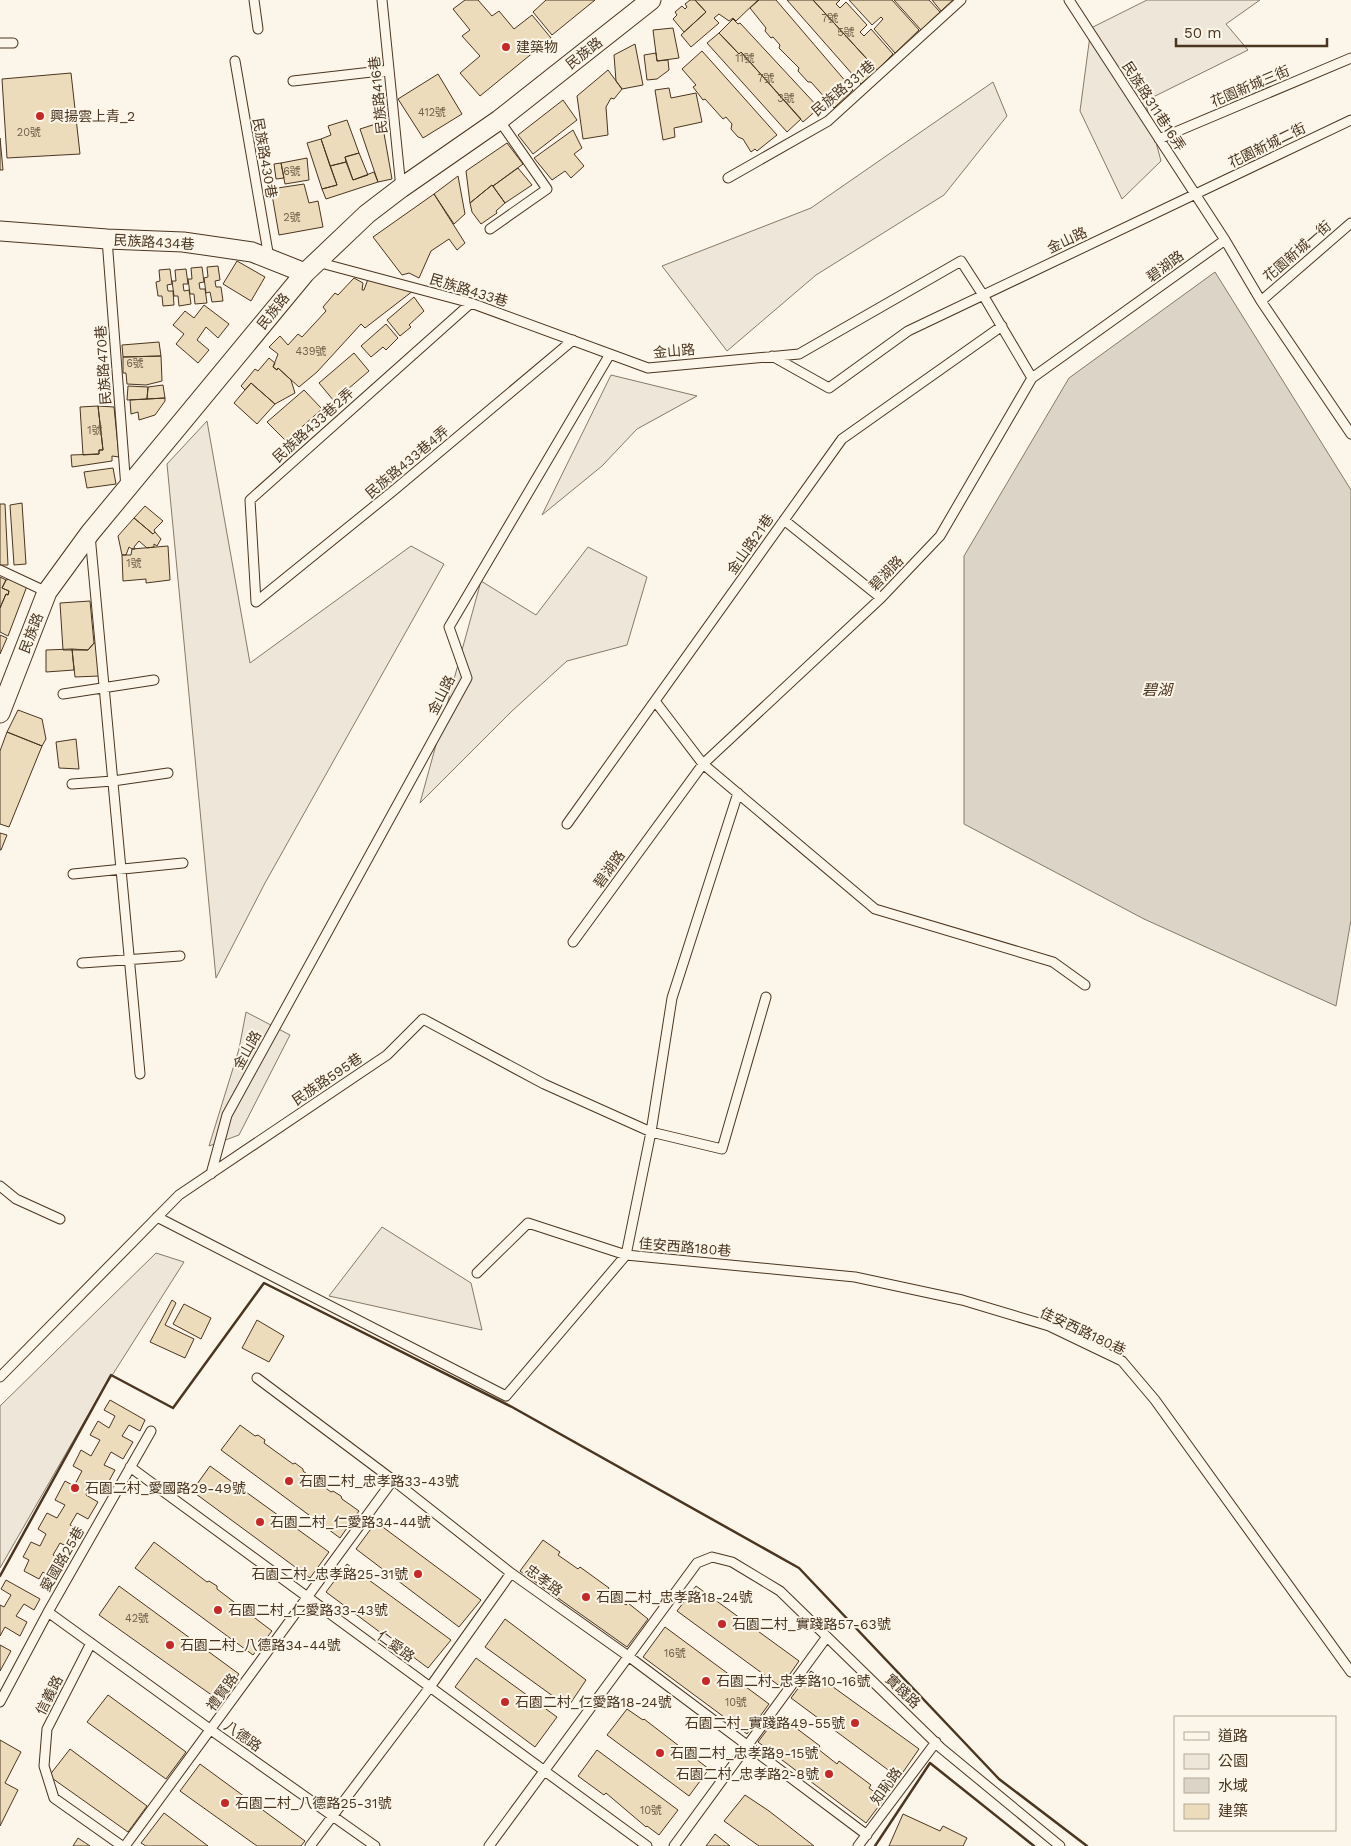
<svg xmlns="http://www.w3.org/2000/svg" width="1351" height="1846" viewBox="0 0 1351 1846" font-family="'Work Sans','Noto Sans TC',sans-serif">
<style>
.green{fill:#ede6d9;stroke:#887966}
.water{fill:#dcd4c6;stroke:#887966}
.building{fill:#ecdcbc;stroke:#4a3520}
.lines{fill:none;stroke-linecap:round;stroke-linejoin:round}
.service-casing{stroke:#4a3520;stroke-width:11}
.minor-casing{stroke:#4a3520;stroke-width:21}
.service{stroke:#fbf6e9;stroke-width:9}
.minor{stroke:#fbf6e9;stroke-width:19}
.wall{stroke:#4a3520;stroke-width:2.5}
.poi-dot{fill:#c62828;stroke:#fbf6e9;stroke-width:2}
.labels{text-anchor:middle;stroke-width:4;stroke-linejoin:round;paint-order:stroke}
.number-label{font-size:11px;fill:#725f47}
.poi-label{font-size:14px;fill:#4a3520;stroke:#fbf6e9;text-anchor:start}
.street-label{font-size:14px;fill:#4a3520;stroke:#fbf6e9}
.water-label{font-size:15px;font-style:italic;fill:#4a3520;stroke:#fbf6e9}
</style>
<rect width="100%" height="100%" fill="#fbf6e9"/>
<path class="green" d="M1147,0H1260L1226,24L1248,50L1145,101L1161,161L1122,199L1080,111L1091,28Z
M993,82L1007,116L944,195L816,275L727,351L662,266L811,208Z
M611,375L697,396L637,429L602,466L542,515Z
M207,421L250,663L411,546L444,564L265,883L216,978L167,464Z
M588,547L647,577L627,645L567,661L512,711L420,803L481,581L536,615Z
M246,1012L290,1035L239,1135L209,1146L239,1049Z
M382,1227L471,1283L482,1330L329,1296Z
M156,1253L184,1262L99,1396L0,1568V1406Z"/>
<path class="water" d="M1215,272L1351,490V920L1336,1006L1144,919L964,824V556L1069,378Z"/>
<path class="building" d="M465,0H478L492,16L499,11L514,29L532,15L551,38L480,96L460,73L480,56L462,36L470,30L453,9Z
M546,0H595L552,35L533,12Z
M690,0H695L706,12L684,32L673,19L677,15L675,12L682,6L685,9L687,7L685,4Z
M695,0H758L736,21L733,18L729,21L719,14L714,18L719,23L691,47L681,35L706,12Z
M759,0H776L853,90L834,108L811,82H808L798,71L799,68L779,48L780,45L773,37L771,38L765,31L766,28L750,8Z
M787,0H813L877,70L861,84Z
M813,0H840L836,4L840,8L846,2L867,25L860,32L864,36L871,29L893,54L877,70Z
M849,0H892L919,30L895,53L874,29L883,19L881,17L872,25Z
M894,0H929L940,12L921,30Z
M932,0H953L941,11Z
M733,19L738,24L740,23L819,108L803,122L741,52L739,54L719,33Z
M673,28L679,58L657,61L653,30Z
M719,33L739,54L741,52L801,119L787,132L707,43Z
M635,44L643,85L622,89L616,81L614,55Z
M702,51L777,135L757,151L755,149L751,152L743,139L738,137L731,129L732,124L726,117L723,119L705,99L703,100L693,87L696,85L682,69Z
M656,53L657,61L668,60L669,70L657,79L647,80L644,55Z
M608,70L622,89L614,99L611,98L606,107L608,135L583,139L577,96Z
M71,73L80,154L7,158L2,79Z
M438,74L462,114L423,138L398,99Z
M669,88L671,98L696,93L702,122L674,128L675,137L663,140L655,90Z
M563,100L577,120L533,154L518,135Z
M347,120L359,153L345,157L346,162L330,166L321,139L331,135L328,126Z
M382,122L392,179L378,182L360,129Z
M573,130L582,148L574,154L584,166L571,178L565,171L552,180L534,158Z
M0,138L3,170H0Z
M321,139L337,185L322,189L307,143Z
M507,143L523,164L493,186L492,185L470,203L466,171Z
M359,153L368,175L353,180L345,157Z
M307,158L309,180L285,184L281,163Z
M346,162L353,180L374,172L378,182L326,199L322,189L337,185L330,166Z
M281,163L284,178L276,179L274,164Z
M518,168L532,185L505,203L493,186Z
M458,176L465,214L454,224L434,194Z
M304,184L309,203L318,201L323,227L279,235L271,189Z
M492,185L505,203L496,211L497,213L481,224L472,212L470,203Z
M434,194L465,243L457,250L449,239L431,251L419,278L409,273L402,275L373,237Z
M237,261L265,277L251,301L223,284Z
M218,266L220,280L215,281L216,287H221L223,301L212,302L210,292L206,293L204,278L208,277L207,267Z
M202,267L204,282L199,283L200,289H205L207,303L195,304L194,294H190L188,279H192L191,268Z
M170,269L172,284L167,285L168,291H173L174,305L163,306L162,296H158L156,282L160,281L159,270Z
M186,269L188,284H183L184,291L189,290L191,304L179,306L178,296H174L172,281H176L175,270Z
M354,278L363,283L362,290H364L368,279L418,287L365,328L361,324L317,372L299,387L278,368L277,370L273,367L278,354L269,347L280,336L288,345L298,334L302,337L326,311L323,307L335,293L338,295Z
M414,297L424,311L409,325L411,327L400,336L387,320Z
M204,305L229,324L218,338L206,327L197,340L209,350L198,363L176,344L184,334L173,325L185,311L194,318Z
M386,324L398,338L386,350L383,347L371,357L361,346Z
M159,342L161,356L123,357L122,345Z
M354,353L369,371L334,401L319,383Z
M161,356L162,381L146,385L127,384L126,373H123V357Z
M269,358L275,363L273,367L277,370L278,368L291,380L295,393L275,404L251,383L245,390L241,386L255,369L258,371Z
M251,383L275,404L257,424L234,403Z
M163,385L165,398L147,399L148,387Z
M128,386L148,387L147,399L127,400Z
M304,390L322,409L286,441L267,422Z
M165,398V401L155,415L139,420L138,412L131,414L130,400Z
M98,406L114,407L119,457L112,456V461L72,467L71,455L99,454V450H103Z
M98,406L103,450H99V454L83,455L80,407Z
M113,468L116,484L87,488L84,472Z
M22,503L26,564L14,565L10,505Z
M0,504H5L8,565H0Z
M145,506L163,521L154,530L155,532L153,534L134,518Z
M134,518L153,534L155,532L161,539L157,546L154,544V547L147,548L139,541L134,547L135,549H132L129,547L126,555H122L118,536Z
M168,546L170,580L146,583V579L123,581L122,555H131L132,549Z
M0,577L6,580L2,588L9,591L8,595L6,594L0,608Z
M10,579L27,586L8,636L0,632V608L6,594L8,595L9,591L2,588L6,580Z
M90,601L94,643L88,650H63L60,603Z
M0,635L7,638L0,654Z
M94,643L97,644L99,676L75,677L72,649L88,650Z
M72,649L74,670L46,672V650Z
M18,710L42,719L46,739L42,746L7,732Z
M7,732L42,746L9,827L0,824V751Z
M76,739L79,769L59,768L56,742Z
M0,833L7,835L1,850H0Z
M172,1300L176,1303L165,1325L194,1339L185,1358L150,1342Z
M184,1304L211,1318L201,1339L173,1324Z
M257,1320L284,1336L269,1362L242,1348Z
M110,1400L145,1420L140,1431L129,1425L122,1436L133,1442L123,1459L111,1452L104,1465L115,1470L104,1490L92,1483L86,1495L98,1502L88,1519L77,1513L70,1525L80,1531L70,1548L60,1543L53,1555L63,1561L53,1579L43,1572L39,1579L24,1571L29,1560L23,1557L31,1542L40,1546L46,1534L38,1529L47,1513L57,1518L65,1505L55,1500L65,1481L74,1486L82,1471L73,1466L81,1450L91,1456L100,1440L90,1435L98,1421L109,1428L115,1416L104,1410Z
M240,1425L255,1436L258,1435L265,1440L264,1443L293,1464L295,1463L303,1469V1471L331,1492L333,1491L341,1496L342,1499L359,1511L340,1538L221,1450Z
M210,1466L329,1552L310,1578L192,1491Z
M376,1522L481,1600L459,1627L356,1549Z
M543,1540L560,1552L558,1555L578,1569L580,1567L609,1588L607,1591L626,1605L628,1603L648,1619L627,1647L520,1571Z
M154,1542L207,1582L209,1581L217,1586V1589L272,1631L253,1655L135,1568Z
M347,1564L451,1640L428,1668L326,1592Z
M6,1580L40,1599L34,1610L24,1604L16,1616L27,1622L20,1636L5,1627L0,1636V1605L4,1607L11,1595L1,1589Z
M119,1586L239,1674L220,1701L99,1615Z
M696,1586L799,1661L781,1687L677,1611Z
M505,1619L586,1680L568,1707L485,1647Z
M665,1627L769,1704L747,1734L643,1657Z
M0,1645L11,1651L0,1671Z
M476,1658L557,1717L535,1747L455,1687Z
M811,1671L919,1749L899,1778L791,1698Z
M108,1695L186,1752L166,1779L87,1722Z
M627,1709L643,1720L644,1719L709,1769L689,1796L607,1735Z
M776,1718L786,1725L788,1722L820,1746L818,1749L837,1764L839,1761L871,1785L869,1788L884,1799L866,1823L758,1742Z
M0,1740L21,1752L5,1783L18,1790L0,1826Z
M70,1749L147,1806L128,1832L49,1776Z
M597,1750L678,1810L659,1835L647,1826L646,1827L606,1793L604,1795L578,1776Z
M200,1764L305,1841L301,1846H257L180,1791Z
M745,1795L769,1811L814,1846H759L724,1821Z
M164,1813L208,1846H146L141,1843Z
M903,1814L940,1831L943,1826L967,1838L963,1846H889Z
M715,1834L730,1846H706Z
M78,1838L90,1846H73Z"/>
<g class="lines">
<g class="service-casing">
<path id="service" d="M254,0L258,29
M382,0L401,188
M1069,0L1225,240L1261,301L1351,434
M0,43H13
M235,61L269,258
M293,81L389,70
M1159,139L1351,58
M728,178L828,121L961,0
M490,229L547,189L499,120
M107,239L126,488
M317,262L471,303L648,368L799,354L961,261L983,295L1032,378
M1261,301L1351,223
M772,356L829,388L908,331L1351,120
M784,520L881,598
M90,535L140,1074
M0,570L47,592
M256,602L393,491L573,340
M256,602L250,500L471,303
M63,694L154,680
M655,701L703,764L875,909L1053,962L1085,985
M72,784L113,781L168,773
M567,824L842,439L1002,326
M73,874L183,863
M573,942L703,764L881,598L940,536L1032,378L1225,240
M82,963L180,956
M211,1174L227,1115L467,678L449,627L610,354
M0,1186L16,1199L60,1219
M157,1217L506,1396L626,1255L651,1132L672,998L738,793
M477,1273L528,1223L626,1255L855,1277L962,1300L1049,1326L1122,1361L1155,1400L1351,1672
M0,1377L179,1195L387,1055L423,1019L544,1084L651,1132L722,1149L766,997
M257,1378L393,1480L511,1573L628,1656L867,1835
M130,1467L647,1846
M48,1612L211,1730L375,1846
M91,1643L47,1729L44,1766L54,1798L122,1846
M0,1702L48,1612L151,1431
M125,1846L393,1480
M310,1846L430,1687L511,1573
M489,1846L697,1563L712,1557L732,1562L780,1591L941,1748L1060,1846
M674,1846L826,1638
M858,1846L936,1742"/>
</g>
<g class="minor-casing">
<path id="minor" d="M0,231L107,239L183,242L252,252L305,273
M0,713L47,592L90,533L305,273L367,214L401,188L499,120L651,0"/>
</g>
<use href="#service" class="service"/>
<use href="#minor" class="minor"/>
<path class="wall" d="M0,1576L111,1375L173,1408L264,1283L512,1407L799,1568L999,1779L1087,1846
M875,1846L930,1763L1034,1846"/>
</g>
<g class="poi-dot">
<circle cx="506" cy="47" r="5"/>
<circle cx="40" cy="116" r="5"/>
<circle cx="289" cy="1481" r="5"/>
<circle cx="75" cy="1488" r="5"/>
<circle cx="260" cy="1522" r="5"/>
<circle cx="418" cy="1574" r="5"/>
<circle cx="586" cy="1597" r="5"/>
<circle cx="218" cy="1610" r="5"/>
<circle cx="722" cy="1624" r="5"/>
<circle cx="170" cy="1645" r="5"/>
<circle cx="706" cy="1681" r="5"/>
<circle cx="505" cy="1702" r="5"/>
<circle cx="855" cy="1723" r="5"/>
<circle cx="660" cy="1753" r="5"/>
<circle cx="829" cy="1774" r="5"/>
<circle cx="225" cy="1803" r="5"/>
</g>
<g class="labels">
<g class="number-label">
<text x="830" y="22">7號</text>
<text x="846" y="36">5號</text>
<text x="745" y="62">11號</text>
<text x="766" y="82">7號</text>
<text x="786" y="102">3號</text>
<text x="432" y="116">412號</text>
<text x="29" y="136">20號</text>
<text x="292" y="175">6號</text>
<text x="292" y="221">2號</text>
<text x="311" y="355">439號</text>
<text x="135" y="367">6號</text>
<text x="95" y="434">1號</text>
<text x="134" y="567">1號</text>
<text x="137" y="1622">42號</text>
<text x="675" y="1657">16號</text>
<text x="736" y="1706">10號</text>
<text x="651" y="1814">10號</text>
</g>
<g class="poi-label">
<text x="516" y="52">建築物</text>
<text x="50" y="121">興揚雲上青_2</text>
<text x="299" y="1486">石園二村_忠孝路33-43號</text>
<text x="85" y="1493">石園二村_愛國路29-49號</text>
<text x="270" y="1527">石園二村_仁愛路34-44號</text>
<text x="408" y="1579" text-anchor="end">石園二村_忠孝路25-31號</text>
<text x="596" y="1602">石園二村_忠孝路18-24號</text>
<text x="228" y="1615">石園二村_仁愛路33-43號</text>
<text x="732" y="1629">石園二村_實踐路57-63號</text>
<text x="180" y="1650">石園二村_八德路34-44號</text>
<text x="716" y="1686">石園二村_忠孝路10-16號</text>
<text x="515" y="1707">石園二村_仁愛路18-24號</text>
<text x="845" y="1728" text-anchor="end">石園二村_實踐路49-55號</text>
<text x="670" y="1758">石園二村_忠孝路9-15號</text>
<text x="819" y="1779" text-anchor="end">石園二村_忠孝路2-8號</text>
<text x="235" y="1808">石園二村_八德路25-31號</text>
</g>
<g class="street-label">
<text transform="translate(584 53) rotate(-38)" y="5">民族路</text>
<text transform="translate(1250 86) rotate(-23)" y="5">花園新城三街</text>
<text transform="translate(843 88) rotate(-40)" y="5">民族路331巷</text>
<text transform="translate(378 95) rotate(-96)" y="5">民族路416巷</text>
<text transform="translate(1154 106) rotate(57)" y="5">民族路311巷16弄</text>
<text transform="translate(1267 145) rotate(-26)" y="5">花園新城二街</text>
<text transform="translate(265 158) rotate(80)" y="5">民族路430巷</text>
<text transform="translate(1067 240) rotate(-25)" y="5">金山路</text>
<text transform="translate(154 242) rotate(3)" y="5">民族路434巷</text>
<text transform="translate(1297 251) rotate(-41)" y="5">花園新城一街</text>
<text transform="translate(1165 266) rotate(-36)" y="5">碧湖路</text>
<text transform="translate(469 290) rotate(17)" y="5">民族路433巷</text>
<text transform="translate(273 311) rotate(-51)" y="5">民族路</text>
<text transform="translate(674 351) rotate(-5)" y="5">金山路</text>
<text transform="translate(103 365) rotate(-94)" y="5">民族路470巷</text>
<text transform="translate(313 425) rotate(-42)" y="5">民族路433巷2弄</text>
<text transform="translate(407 462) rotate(-40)" y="5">民族路433巷4弄</text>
<text transform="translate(750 544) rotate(-55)" y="5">金山路21巷</text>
<text transform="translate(886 573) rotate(-46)" y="5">碧湖路</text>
<text transform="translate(31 633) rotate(-69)" y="5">民族路</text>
<text transform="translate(441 695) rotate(-63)" y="5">金山路</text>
<text transform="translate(609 869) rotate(-54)" y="5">碧湖路</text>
<text transform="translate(247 1050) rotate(-61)" y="5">金山路</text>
<text transform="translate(327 1079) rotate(-34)" y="5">民族路595巷</text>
<text transform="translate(685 1247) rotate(5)" y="5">佳安西路180巷</text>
<text transform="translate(1083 1331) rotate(25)" y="5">佳安西路180巷</text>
<text transform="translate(62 1559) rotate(-60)" y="5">愛國路25巷</text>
<text transform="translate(544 1580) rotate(36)" y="5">忠孝路</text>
<text transform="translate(396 1646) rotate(36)" y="5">仁愛路</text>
<text transform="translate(903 1691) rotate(44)" y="5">實踐路</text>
<text transform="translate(222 1692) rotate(-54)" y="5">禮賢路</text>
<text transform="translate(49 1695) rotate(-63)" y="5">信義路</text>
<text transform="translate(243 1736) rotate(35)" y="5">八德路</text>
<text transform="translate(886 1786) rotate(-54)" y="5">知恥路</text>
</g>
<g class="water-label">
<text x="1157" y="695">碧湖</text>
</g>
</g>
<rect x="1174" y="1716" width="162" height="115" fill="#fbf6e9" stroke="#b4a999"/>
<rect x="1184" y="1732" width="25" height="8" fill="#fbf6e9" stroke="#b4a999"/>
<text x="1218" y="1741" font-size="15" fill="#4a3520">道路</text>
<rect x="1184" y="1754" width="25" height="15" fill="#ede6d9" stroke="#b4a999"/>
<text x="1218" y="1766" font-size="15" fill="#4a3520">公園</text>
<rect x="1184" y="1778" width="25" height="15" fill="#dcd4c6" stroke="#b4a999"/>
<text x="1218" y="1791" font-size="15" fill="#4a3520">水域</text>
<rect x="1184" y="1804" width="25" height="15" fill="#ecdcbc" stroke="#b4a999"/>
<text x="1218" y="1816" font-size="15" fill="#4a3520">建築</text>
<path d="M1176 38v8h151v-8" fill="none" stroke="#4a3520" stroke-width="2.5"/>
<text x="1184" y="38" font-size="15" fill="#4a3520" stroke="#fbf6e9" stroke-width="4" paint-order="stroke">50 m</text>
</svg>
